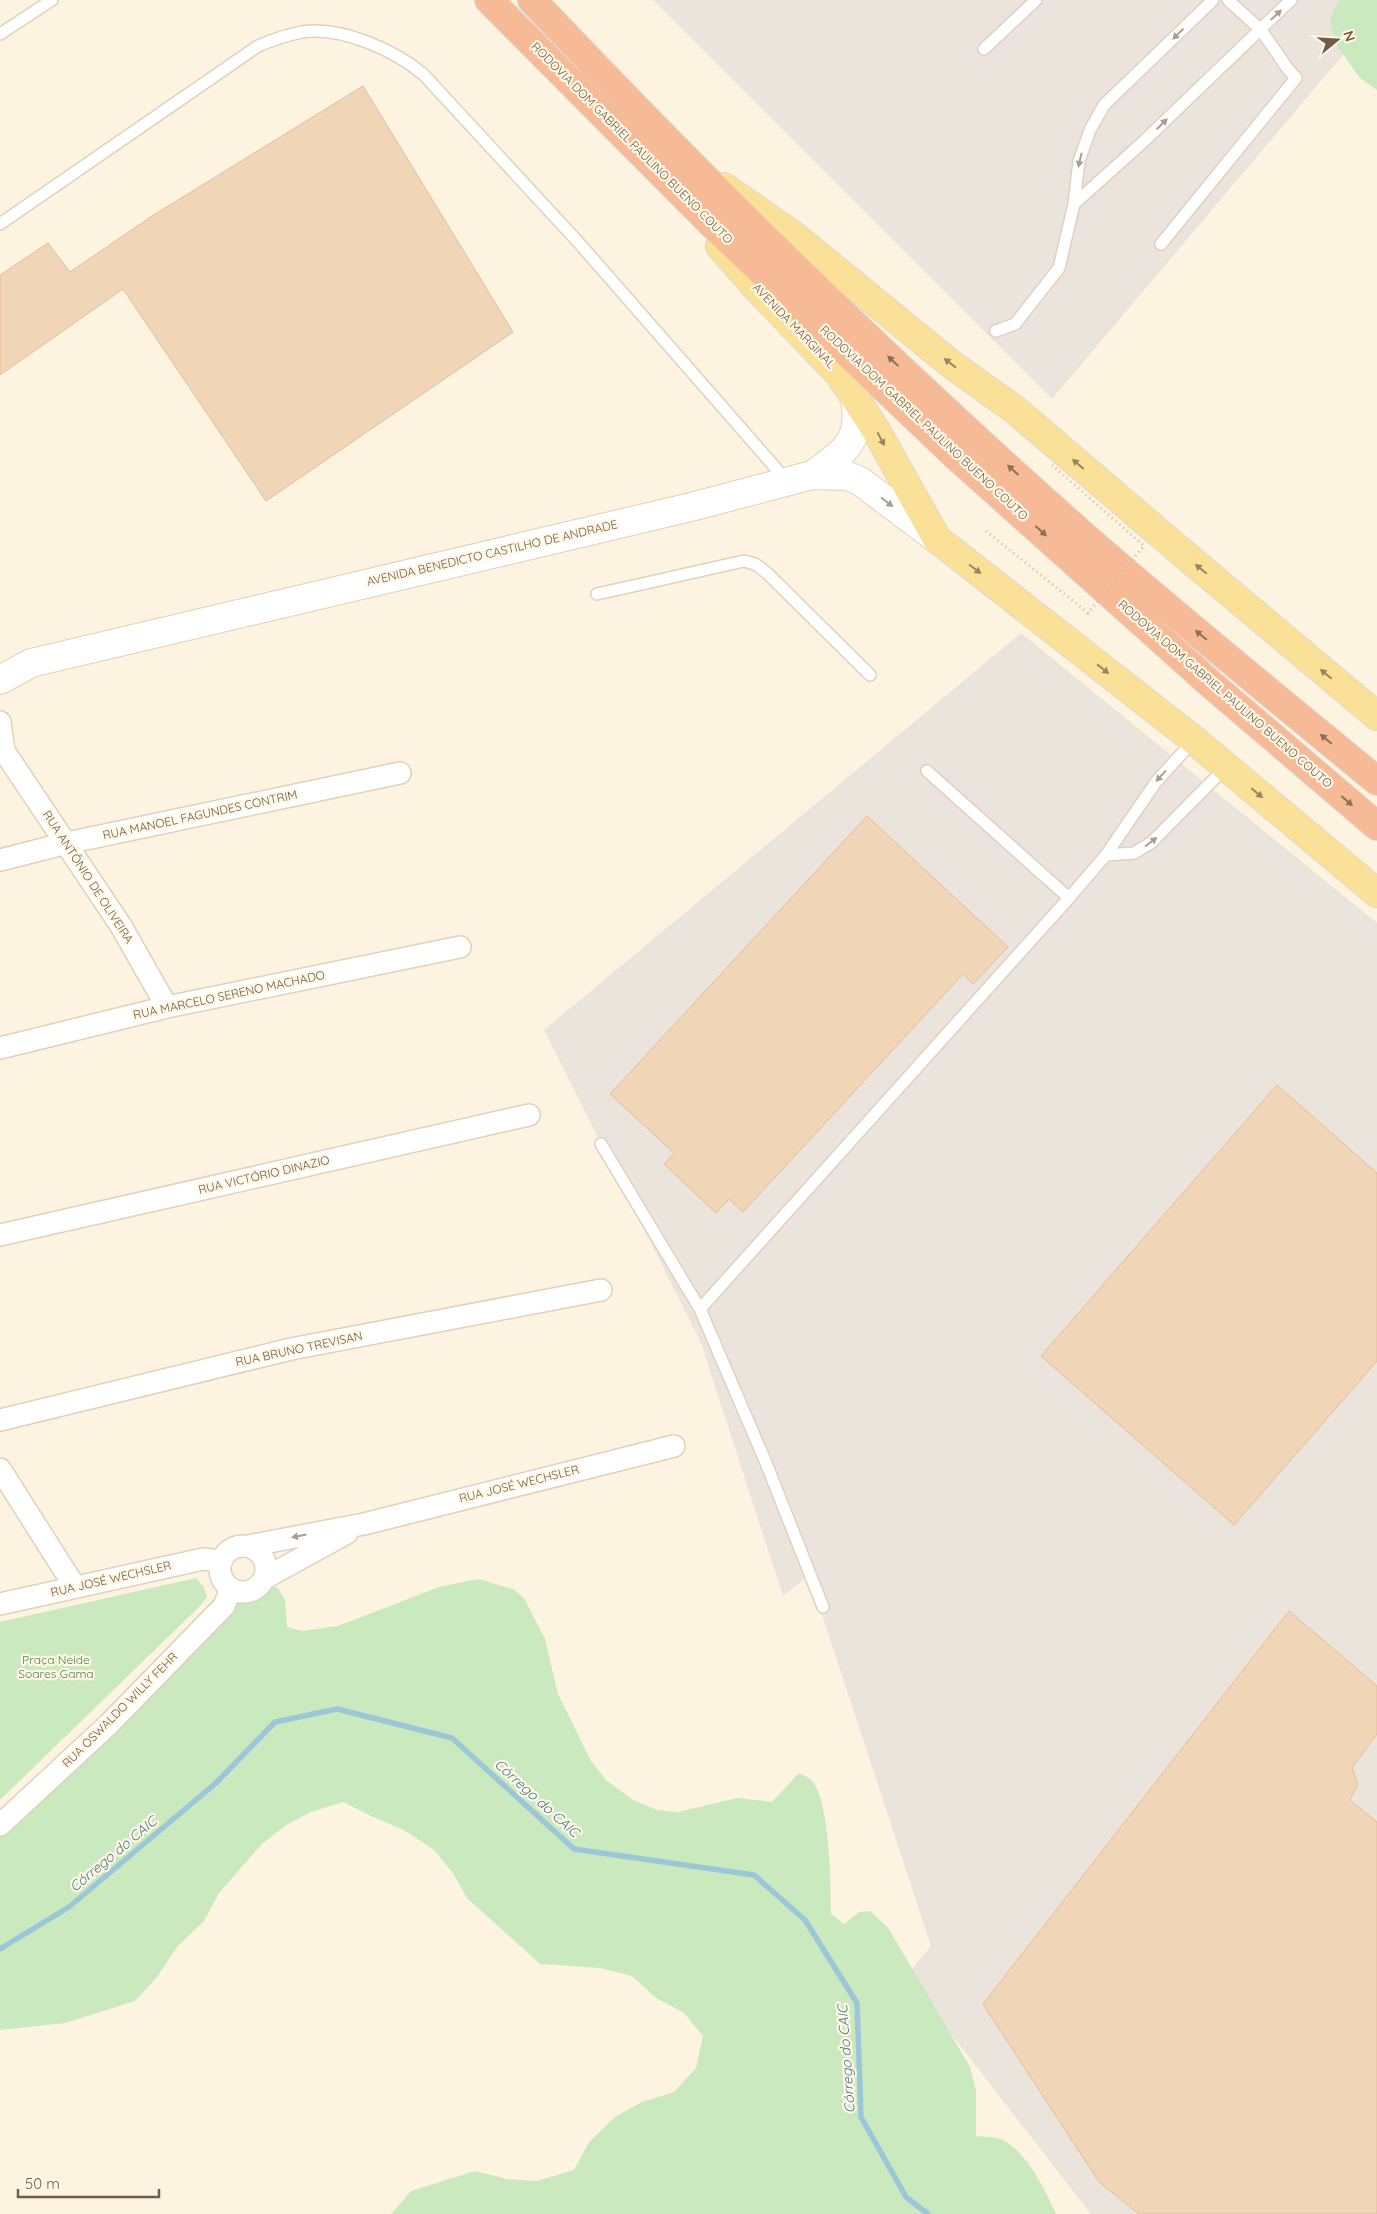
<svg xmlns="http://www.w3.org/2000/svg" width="1377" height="2214" viewBox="0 0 1377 2214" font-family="Quicksand,sans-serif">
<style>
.industrial{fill:#eae4dc}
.green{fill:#cbe9bf}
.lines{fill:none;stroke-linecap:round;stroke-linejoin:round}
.stream{stroke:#9bc7d7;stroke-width:5.5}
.building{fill:#f1d5b7;stroke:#e4bd98}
.lane-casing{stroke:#e0d1bc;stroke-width:14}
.street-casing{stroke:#e0d1bc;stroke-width:24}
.secondary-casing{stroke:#e2d0b7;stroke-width:30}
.primary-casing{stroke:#ddd8d3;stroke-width:30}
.highway-casing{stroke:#ddd8d3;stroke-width:30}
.lane{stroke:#fff;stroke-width:11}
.street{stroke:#fff;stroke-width:21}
.secondary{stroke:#fff;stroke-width:28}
.primary{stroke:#fbe197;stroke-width:28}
.highway{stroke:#f7ba96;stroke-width:28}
.path-bridge{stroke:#d6b89b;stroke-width:3;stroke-dasharray:1 4;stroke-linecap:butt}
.oneway{fill:#aa9d91}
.oneway2{fill:#8d6f57}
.oneway3{fill:#9b845f}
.labels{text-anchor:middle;stroke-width:4.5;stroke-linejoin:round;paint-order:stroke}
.street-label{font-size:12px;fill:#725c47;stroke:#fff8e6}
.park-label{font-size:12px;fill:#4d7e42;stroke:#fff8e6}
.water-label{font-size:14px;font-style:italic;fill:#44788d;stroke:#fff8e6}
</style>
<rect width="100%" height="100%" fill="#fcf4e0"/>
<path class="industrial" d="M653,0H1377V8L1364,30L1052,399Z
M1021,633L1377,923V2214H1091L906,1976L931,1946L809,1575L783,1596L701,1343L544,1030Z"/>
<path class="green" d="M1339,0H1377V90L1360,78L1335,43L1330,18Z
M196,1578L204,1587L207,1597L200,1606L0,1800V1622Z
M478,1579L513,1589L524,1598L545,1639L558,1694L591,1761L606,1780L633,1800L657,1810L678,1812L737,1798L772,1802L799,1773C803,1775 809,1777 812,1781C830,1800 831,1887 831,1914L844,1924L859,1912L870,1911L889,1929L970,2067L976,2091V2136C984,2137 993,2137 1000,2139C1025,2148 1046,2191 1056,2214H391L411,2191L475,2171L507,2179L537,2181L574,2170L589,2142L616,2116L642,2102L674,2092L696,2068L703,2036L684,2013L656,1998L632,1976L600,1968L540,1964L467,1898L453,1873L434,1850L404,1830L371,1816L343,1802L311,1812L286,1825L262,1844L219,1893L204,1921L177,1947L157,1977L135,2001L65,2023L0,2030V1813L242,1588L259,1583L278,1588L285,1600L287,1627L302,1631L338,1626L439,1587Z"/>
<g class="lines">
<path class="stream" d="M0,1949L69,1907L216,1783L275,1722L337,1709L452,1738L574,1849L754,1875L805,1920L857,2003L861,2117L906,2197L928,2214"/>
</g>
<path class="building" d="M363,86L513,332L266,501L123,289L0,375V275L48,243L70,272L152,216Z
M867,816L1008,947L973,984L963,974L743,1212L729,1199L716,1213L664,1164L674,1153L610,1094Z
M1277,1085L1377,1173V1361L1234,1525L1041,1356Z
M1289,1611L1377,1686V1734L1352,1768L1358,1784L1350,1800L1377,1822V2214H1139L1099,2182L983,2004Z"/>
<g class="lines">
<g class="lane-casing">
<path id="lane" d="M1213,0L1104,105L1090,130L1079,161L1074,204L1143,142L1291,0
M0,34L52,0
M984,49L1036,0
M0,224L258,46C272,40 287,35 302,32C341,26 395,50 424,75L579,243L787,481
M1161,244L1296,78L1288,69L1261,30L1228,0
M996,331L1015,324L1059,268L1074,204
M597,594L744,561L755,564L767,573L870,675
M927,771L1069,898L1106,855L1156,782L1194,740
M1106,855L1134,853L1152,842L1226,767
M601,1144L700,1309L1069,898
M700,1309L766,1463L823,1607"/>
</g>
<g class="street-casing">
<path id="street" d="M0,722L4,751
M0,745L121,926L167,1007
M0,860L67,843L400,773
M0,1048L167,1007L460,947
M0,1235L529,1115
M0,1420L291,1349L601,1290
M0,1469L75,1587
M220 1569a23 23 0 1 1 46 0a23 23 0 1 1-46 0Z
M248,1546L364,1524L674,1446
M265,1578L347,1533
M0,1604L203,1559L221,1561
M0,1825L109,1724L224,1606L231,1589"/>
</g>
<g class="secondary-casing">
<path id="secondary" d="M812,475C843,453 863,442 855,399
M0,680L31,663L691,507L812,475L848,476L860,481L937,539"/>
</g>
<g class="primary-casing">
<path id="primary" d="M724,187L793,235L951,364L1014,409L1185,555L1377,716
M720,246L754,285L840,375L874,427L937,539L1194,740L1377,893"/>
</g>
<g class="highway-casing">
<path id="highway" d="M489,0L715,227L957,457L1213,686L1377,826
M532,0C708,186 892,366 1084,536C1180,620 1279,700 1377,781"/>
</g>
<use href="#lane" class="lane"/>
<use href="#street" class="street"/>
<use href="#secondary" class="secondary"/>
<use href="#primary" class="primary"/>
<use href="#highway" class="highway"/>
<path class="path-bridge" d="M986,531L1088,613L1144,546L1052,465"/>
</g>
<defs><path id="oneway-solid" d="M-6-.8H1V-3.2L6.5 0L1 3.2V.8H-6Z" transform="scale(1.25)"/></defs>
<g class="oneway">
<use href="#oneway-solid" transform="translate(1276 15) rotate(-43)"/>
<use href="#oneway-solid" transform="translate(1178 34) rotate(136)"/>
<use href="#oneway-solid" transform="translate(1162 124) rotate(-44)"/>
<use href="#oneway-solid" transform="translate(1080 160) rotate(103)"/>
<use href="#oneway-solid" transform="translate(887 502) rotate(37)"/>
<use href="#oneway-solid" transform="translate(1161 776) rotate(132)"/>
<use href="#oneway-solid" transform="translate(1151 842) rotate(-37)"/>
<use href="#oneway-solid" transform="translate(299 1536) rotate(169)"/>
</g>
<g class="oneway2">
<use href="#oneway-solid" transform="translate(893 361) rotate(-137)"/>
<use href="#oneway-solid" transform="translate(1013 470) rotate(-138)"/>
<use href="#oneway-solid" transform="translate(1041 531) rotate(42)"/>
<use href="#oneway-solid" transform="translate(1201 635) rotate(-140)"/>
<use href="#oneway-solid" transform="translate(1326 739) rotate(-140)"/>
<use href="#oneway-solid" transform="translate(1347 801) rotate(41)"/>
</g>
<g class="oneway3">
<use href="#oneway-solid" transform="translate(950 363) rotate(-142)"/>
<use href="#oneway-solid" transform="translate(881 439) rotate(62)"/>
<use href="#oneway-solid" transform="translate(1078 464) rotate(-139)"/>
<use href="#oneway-solid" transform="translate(975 569) rotate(37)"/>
<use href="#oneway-solid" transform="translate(1201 569) rotate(-140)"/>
<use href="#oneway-solid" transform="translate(1103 669) rotate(38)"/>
<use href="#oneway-solid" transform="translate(1326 674) rotate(-140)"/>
<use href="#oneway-solid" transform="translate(1257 793) rotate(40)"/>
</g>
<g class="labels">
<g class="street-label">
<text transform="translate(632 143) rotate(45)" y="4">RODOVIA DOM GABRIEL PAULINO BUENO COUTO</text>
<text transform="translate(794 326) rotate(46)" y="4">AVENIDA MARGINAL</text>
<text transform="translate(924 423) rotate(43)" y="4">RODOVIA DOM GABRIEL PAULINO BUENO COUTO</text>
<text transform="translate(492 553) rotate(-13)" y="4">AVENIDA BENEDICTO CASTILHO DE ANDRADE</text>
<text transform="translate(1225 694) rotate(41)" y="4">RODOVIA DOM GABRIEL PAULINO BUENO COUTO</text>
<text transform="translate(200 815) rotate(-12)" y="4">RUA MANOEL FAGUNDES CONTRIM</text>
<text transform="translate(88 877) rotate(57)" y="4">RUA ANTÔNIO DE OLIVEIRA</text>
<text transform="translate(229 995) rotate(-12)" y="4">RUA MARCELO SERENO MACHADO</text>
<text transform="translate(264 1175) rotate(-13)" y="4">RUA VICTÓRIO DINAZIO</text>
<text transform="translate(299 1349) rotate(-12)" y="4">RUA BRUNO TREVISAN</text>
<text transform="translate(519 1484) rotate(-14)" y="4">RUA JOSÉ WECHSLER</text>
<text transform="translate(111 1579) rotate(-13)" y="4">RUA JOSÉ WECHSLER</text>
<text transform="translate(120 1710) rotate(-45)" y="4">RUA OSWALDO WILLY FEHR</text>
</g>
<g class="park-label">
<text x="56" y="1664">Praça Neide<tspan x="56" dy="14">Soares Gama</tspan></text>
</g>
<g class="water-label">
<text transform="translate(537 1798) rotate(42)" y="5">Córrego do CAIC</text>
<text transform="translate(113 1854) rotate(-40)" y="5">Córrego do CAIC</text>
<text transform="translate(846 2059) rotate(-94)" y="5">Córrego do CAIC</text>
</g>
</g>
<g transform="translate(1337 40) rotate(72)" stroke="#fff8e6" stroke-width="4" paint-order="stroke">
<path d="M0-4L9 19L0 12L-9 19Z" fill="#725c47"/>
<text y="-8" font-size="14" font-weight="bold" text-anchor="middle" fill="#725c47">N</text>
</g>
<path d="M18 2189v8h141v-8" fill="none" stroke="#725c47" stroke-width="2.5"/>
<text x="25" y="2189" font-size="15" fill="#725c47" stroke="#fff8e6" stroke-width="4" paint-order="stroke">50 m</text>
</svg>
